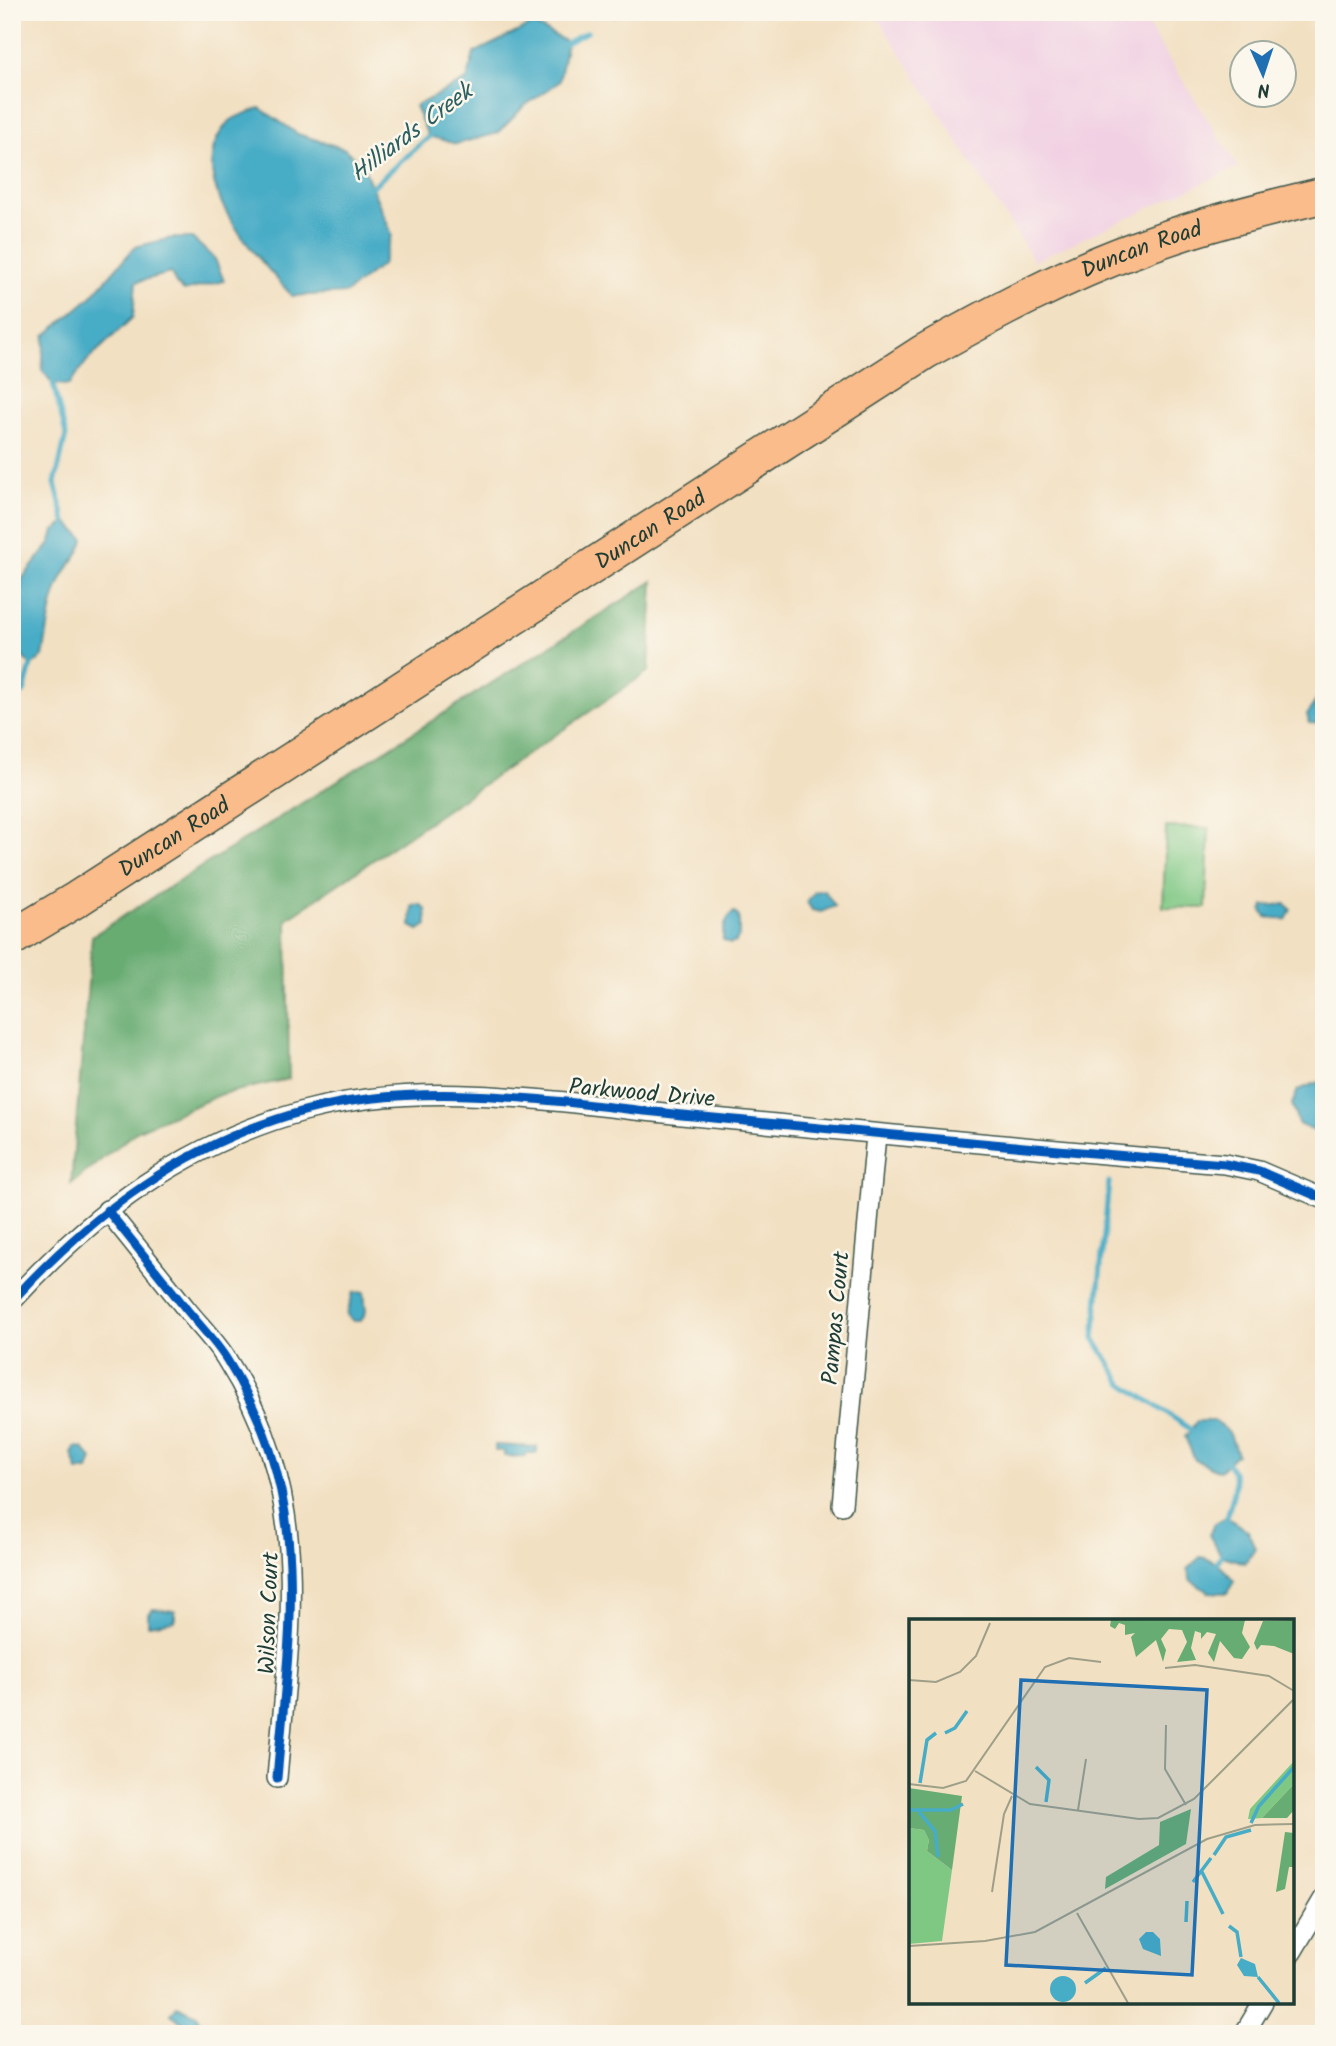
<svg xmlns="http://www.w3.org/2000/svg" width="1336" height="2046" viewBox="0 0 1336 2046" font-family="Kalam,sans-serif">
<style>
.built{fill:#f1d0e3}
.green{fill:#7fc884;stroke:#4f825c;stroke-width:2}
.forest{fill:#67ac72;stroke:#437453;stroke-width:2}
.water{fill:#47acc6;stroke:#33747d;stroke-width:2}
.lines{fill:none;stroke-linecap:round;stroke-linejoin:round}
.stream{stroke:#47acc6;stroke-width:5}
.street-casing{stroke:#3f5549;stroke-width:22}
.highway-casing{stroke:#3f5549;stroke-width:38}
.street{stroke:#fff;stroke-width:19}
.highway{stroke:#fabc8b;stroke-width:35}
.cycleway-casing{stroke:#fbf7ec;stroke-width:13}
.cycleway{stroke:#0057b8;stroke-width:9}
.labels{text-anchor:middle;stroke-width:5;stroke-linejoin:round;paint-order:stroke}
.street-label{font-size:23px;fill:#1f3d34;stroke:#fbf7ec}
.water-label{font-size:24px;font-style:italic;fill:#2b5e60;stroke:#fbf7ec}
.inset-river{fill:none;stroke:#47acc6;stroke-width:3.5}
.inset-road{fill:none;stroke:#9e9f89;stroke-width:2}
.view{fill:#1f6fb2;fill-opacity:0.15;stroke:#1f6fb2;stroke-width:3.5}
.inset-edge{fill:none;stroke:#1f3d34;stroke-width:3.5}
</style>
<rect width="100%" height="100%" fill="#fbf7ec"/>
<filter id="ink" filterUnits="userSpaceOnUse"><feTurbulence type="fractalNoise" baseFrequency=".0143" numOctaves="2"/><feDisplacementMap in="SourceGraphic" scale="14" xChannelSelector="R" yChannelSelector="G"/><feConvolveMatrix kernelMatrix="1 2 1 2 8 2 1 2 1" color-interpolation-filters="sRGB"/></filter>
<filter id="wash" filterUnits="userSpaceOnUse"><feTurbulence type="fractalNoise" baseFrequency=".00686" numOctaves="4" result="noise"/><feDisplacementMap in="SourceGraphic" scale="28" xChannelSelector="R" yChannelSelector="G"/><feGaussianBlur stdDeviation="1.57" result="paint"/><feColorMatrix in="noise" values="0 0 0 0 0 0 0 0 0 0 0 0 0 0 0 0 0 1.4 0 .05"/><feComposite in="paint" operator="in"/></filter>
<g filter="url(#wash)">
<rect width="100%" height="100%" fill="#f2e0c2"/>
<path class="built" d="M874,12H1139L1238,167L1034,261Z"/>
<path class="green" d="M1166,827L1209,828L1206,908L1163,907Z"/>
<path class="forest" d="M653,581L649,671L287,919L289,1079L222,1094L138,1130L71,1184L92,936Z"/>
<path class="water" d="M533,24L567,42L559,82L523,107L498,133L456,144L428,136L415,106L467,80L474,53Z
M260,108L298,134L345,149L363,166L392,235L382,265L346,293L292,296C257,256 175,175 230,121C237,115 251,112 260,108Z
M172,238H192L215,259L224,281L184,291L176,284L171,273L136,282L133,317L87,361L69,385L53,384L42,370L45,336L91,297L135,247Z
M67,522L84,539C81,553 73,559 65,572C51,596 48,630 43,657L31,666L18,652L21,580L50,544L54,531Z
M1316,701L1324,705L1321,717L1324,724L1309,723L1307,714Z
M824,890L835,906L821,912L812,910L807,902L815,892Z
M420,904L426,909L427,925L419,930L411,926L412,906Z
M1286,904L1291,910L1286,920L1266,917L1262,911L1264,906Z
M734,912L739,917V936L736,942L730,944L723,940C722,931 726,917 734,912Z
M1318,1082L1324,1083V1135L1298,1124L1292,1104L1298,1090Z
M364,1292L366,1312L361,1321H353L347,1315L353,1293Z
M1197,1421H1216L1230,1434L1237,1454L1220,1471L1195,1460L1185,1437Z
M495,1445L537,1447V1453H526V1457L504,1456V1451H495Z
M75,1447L83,1448L92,1459L88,1470L78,1471L72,1454Z
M1226,1517L1248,1531L1255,1548L1245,1563L1222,1556L1209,1535L1214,1524Z
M1200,1557C1216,1560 1224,1568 1234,1581L1227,1593L1208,1592L1190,1580L1188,1569Z
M153,1609L175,1611V1621L148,1625V1615Z
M177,2006L197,2015L201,2025L194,2031L171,2014Z"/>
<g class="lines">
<path class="stream" d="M614,15L616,12
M562,45L587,32
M367,191L433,133
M55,380L53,384L66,435L55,483L66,526
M12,700L24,692L32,661
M1109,1182L1094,1338L1122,1383L1196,1433
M1226,1524C1228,1502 1245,1482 1226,1461
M1217,1564L1223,1551"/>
</g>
</g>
<g filter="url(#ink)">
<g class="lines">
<g class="street-casing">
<path id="street" d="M107,1210C134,1243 160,1276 187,1310C200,1326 216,1342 227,1360C315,1499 290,1624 277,1778
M12,1301C93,1212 186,1143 304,1111C430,1077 565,1104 693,1116C870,1133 1047,1150 1225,1164L1259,1171L1324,1199
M842,1505L876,1135
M1292,1952L1324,1898
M1244,2034L1263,2002"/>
</g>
<g class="highway-casing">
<g id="highway">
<path id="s1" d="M12,938L77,899L924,352C994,313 1064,275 1139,248C1200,225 1261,210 1324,195"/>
</g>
</g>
<use href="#street" class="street"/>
<use href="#highway" class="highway"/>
<g class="cycleway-casing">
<path id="cycleway" d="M107,1210C134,1243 160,1276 187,1310C200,1326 216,1342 227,1360C315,1499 290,1624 277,1778
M12,1301C93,1212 186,1143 304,1111C430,1077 565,1104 693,1116C870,1133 1047,1150 1225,1164L1259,1171L1324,1199"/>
</g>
<use href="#cycleway" class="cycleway"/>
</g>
</g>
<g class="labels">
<g class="street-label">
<text dy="8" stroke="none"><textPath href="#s1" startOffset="1325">Duncan Road</textPath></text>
<text dy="8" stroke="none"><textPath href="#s1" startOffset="758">Duncan Road</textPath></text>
<text dy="8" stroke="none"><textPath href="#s1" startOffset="191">Duncan Road</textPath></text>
<text transform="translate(642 1092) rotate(5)" y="8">Parkwood Drive</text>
<text transform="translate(835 1318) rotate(-85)" y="8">Pampas Court</text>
<text transform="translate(268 1613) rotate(-88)" y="8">Wilson Court</text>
</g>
<g class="water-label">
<text transform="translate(411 132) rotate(-37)" y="8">Hilliards Creek</text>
</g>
</g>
<g transform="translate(909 1619)">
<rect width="385" height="385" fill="#f2e0c2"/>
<path d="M385,142V165L353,199L339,200L341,190ZM0,209L15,211L20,221L18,232L43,251L33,322L0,325Z" fill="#7fc884"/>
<path d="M202,1H336L333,14L341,28L333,40L325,39L311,22L305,43L299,34L307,15L298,13L292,20V14L286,12L282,29L287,41L268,43L278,23L273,11L260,10L252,20L257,31L254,43L247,21L227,38L222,18L226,14L216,16V6L210,4L206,10L201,7ZM385,1V35L365,27L352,26L348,31L345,24L354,2ZM385,165V191L378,199H353ZM0,169L53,177L43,251L18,232L20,221L15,211L0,209ZM282,190L277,225L196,270L197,258L250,226L251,203ZM376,213L385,214V248H380L376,270L367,273Z" fill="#67ac72"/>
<path d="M237,313H244L251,320L252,337L234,330L230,320ZM332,339L346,345L349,358L335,357L328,346ZM141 370a13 13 0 1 1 26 0a13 13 0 1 1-26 0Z" fill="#47acc6"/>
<path class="inset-river" d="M36,114L46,109L58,92M127,148L140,161L137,183M11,164L18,121L27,114M0,191H42L54,185M10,193L26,212L29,238M342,204L350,187L385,148M305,236L317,218L342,211M293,253L314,295M284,263L302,239M277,303L278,282M320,307L328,313L332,338M349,358L370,384M176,364L197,349"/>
<path class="inset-road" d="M256,49L286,46L360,57L385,72M0,61L27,63L51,53L67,37L81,4M257,106L256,150L277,186M66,152L121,185L230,200L249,199L285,180L385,80M0,165L34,169L57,162L136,48L160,39L192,43M169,191L177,140M83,273L95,195L103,177M168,294L219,384M0,327L76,322L126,313L298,220L346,206L385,205"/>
<path class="view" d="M112,61L298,71L283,356L97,346Z"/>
<rect width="385" height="385" class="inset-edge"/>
</g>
<rect width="1336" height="2046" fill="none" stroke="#fbf7ec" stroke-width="42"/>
<g transform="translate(1263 74) rotate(177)"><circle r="33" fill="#fbf7ec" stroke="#a3ada2" stroke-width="2"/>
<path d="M0-5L12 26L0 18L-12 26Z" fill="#1f6fb2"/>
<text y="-10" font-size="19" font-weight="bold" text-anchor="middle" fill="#1f3d34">N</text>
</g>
</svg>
